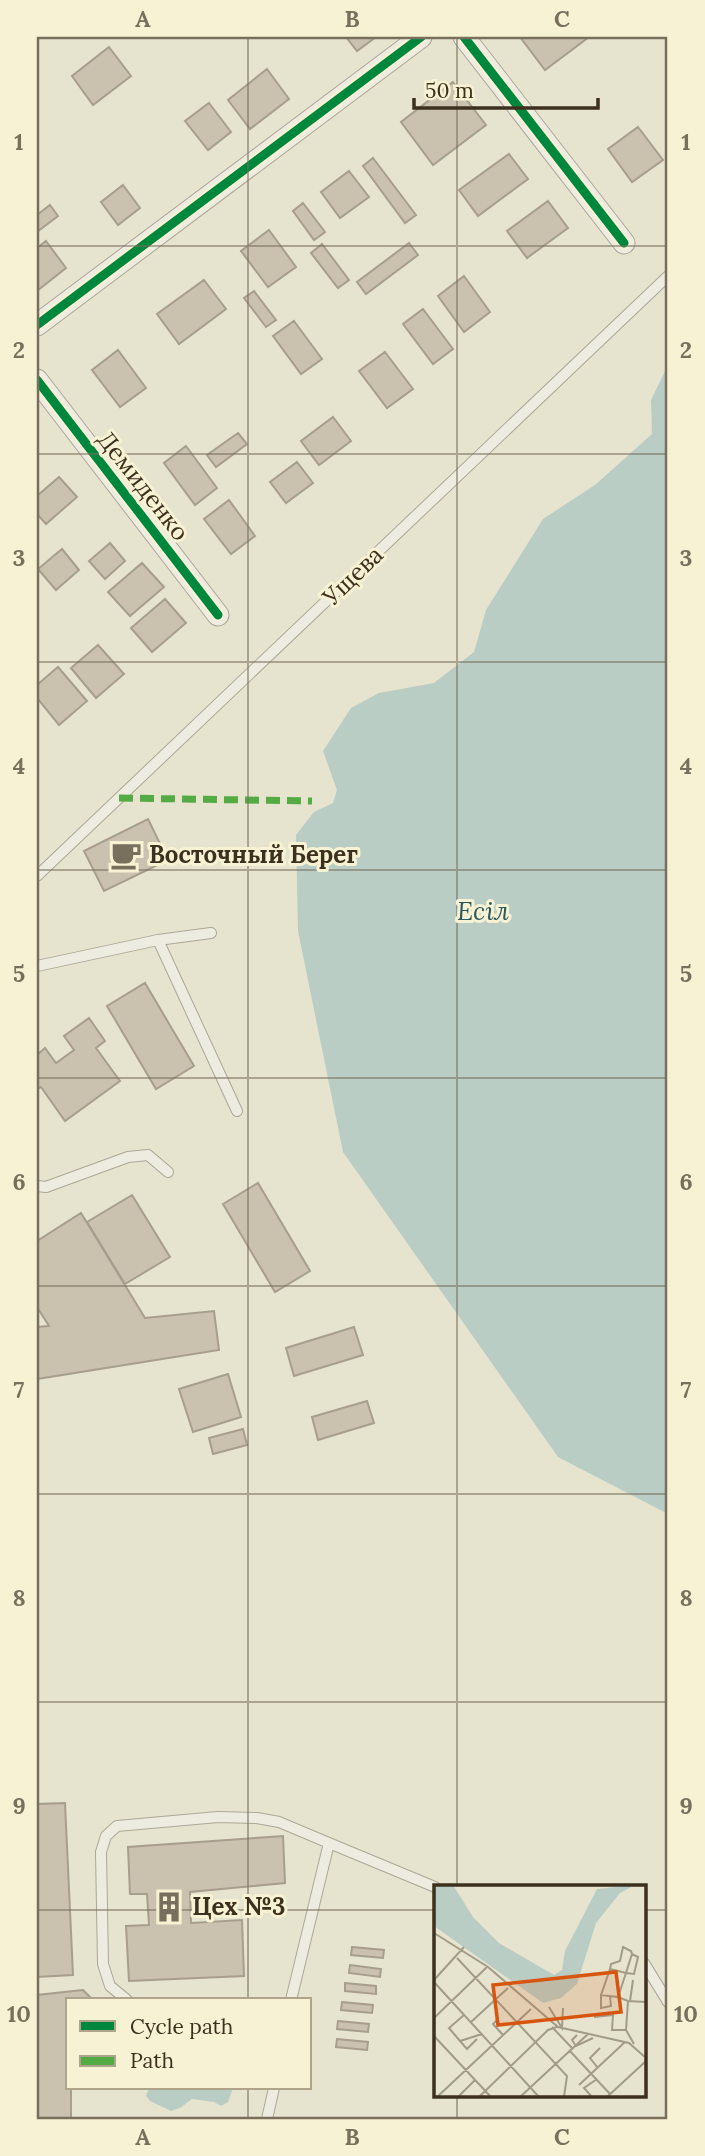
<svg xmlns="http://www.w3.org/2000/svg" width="705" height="2156" viewBox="0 0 705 2156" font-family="Lora,serif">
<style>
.water{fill:#b9cdc4}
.building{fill:#cac1af;stroke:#a79e8d;stroke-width:2}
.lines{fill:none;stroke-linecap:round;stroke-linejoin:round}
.lane-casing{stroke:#aca797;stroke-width:12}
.street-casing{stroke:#aca797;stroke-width:23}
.lane{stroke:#eeece0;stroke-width:10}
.street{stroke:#eeece0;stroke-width:21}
.quiet{stroke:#55ab43;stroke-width:7;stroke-dasharray:14 7;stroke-linecap:butt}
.cycleway-casing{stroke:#f8f2d4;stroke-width:13}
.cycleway{stroke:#00873e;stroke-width:9}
.grid{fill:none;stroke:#786f5c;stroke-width:2;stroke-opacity:0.55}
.labels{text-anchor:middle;stroke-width:6;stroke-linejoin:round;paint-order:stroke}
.street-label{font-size:24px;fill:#3c301e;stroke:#f8f2d4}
.poi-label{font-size:24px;font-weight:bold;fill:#3c301e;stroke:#f8f2d4;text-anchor:start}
.water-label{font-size:26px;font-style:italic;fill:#2c5b5d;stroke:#f8f2d4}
.inset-road{fill:none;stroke:#a29b88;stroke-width:2}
.view{fill:#d7550e;fill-opacity:0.15;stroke:#d7550e;stroke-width:3.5}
.inset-edge{fill:none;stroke:#3c301e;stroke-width:3.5}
.neatline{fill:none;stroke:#786f5c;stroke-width:2.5}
.grid-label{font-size:23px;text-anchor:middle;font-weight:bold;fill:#786f5c}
</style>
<rect width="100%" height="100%" fill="#e6e3ce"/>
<path class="water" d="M668,365V1514L558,1457L343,1152L298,931L296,835L314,812L333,803L337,790L323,751L351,708L379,693L434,683L474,652L486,610L543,519L595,485L652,434L651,400Z
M149,2088H233L228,2102L221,2106L214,2102L192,2099L180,2108L171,2111L150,2101L146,2096Z"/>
<path class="building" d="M346,37H376L357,51Z
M520,37H589L545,70Z
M109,47L131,76L93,105L72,76Z
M267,69L289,99L250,129L228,100Z
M453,82L486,125L433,165L401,122Z
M209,103L231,132L208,150L185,121Z
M638,127L663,160L632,182L608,149Z
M509,154L528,179L478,216L459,190Z
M373,158L416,215L405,223L363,166Z
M349,171L369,197L340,218L321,192Z
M123,185L140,208L118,225L101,202Z
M548,201L568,228L527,258L507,231Z
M303,203L325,232L314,240L293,211Z
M50,205L58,216L37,232V215Z
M269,230L296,267L268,287L241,251Z
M46,241L66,268L37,291V248Z
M409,243L418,255L366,294L357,282Z
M322,244L349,280L338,288L311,253Z
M464,276L490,312L464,332L438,296Z
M204,280L226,309L179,344L157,314Z
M254,291L276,320L266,327L244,298Z
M423,309L453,349L433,364L403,324Z
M294,321L322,359L301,374L273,336Z
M118,350L146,388L120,407L92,370Z
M385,352L413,389L387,408L359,371Z
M333,417L351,441L319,465L301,441Z
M238,433L247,444L216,467L207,455Z
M186,446L217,488L195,505L164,463Z
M297,462L313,483L286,503L270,482Z
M59,477L77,497L46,524L37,514V496Z
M229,500L255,536L231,554L204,519Z
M110,543L125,561L105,579L89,561Z
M62,549L79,570L56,590L38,569Z
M142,563L164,587L130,616L108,592Z
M165,599L186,623L152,652L131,628Z
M98,645L124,674L96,698L71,668Z
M58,667L87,701L59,725L37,698V685Z
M148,819L168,860L104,891L84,851Z
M145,983L194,1066L156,1089L107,1006Z
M89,1018L105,1041L96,1048L120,1081L65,1121L41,1087L37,1089V1055L45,1048L56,1063L74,1050L64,1036Z
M258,1183L310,1271L275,1292L223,1204Z
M132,1195L170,1257L125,1284L87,1222Z
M81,1213L145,1318L214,1311L219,1350L37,1379V1327L49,1326L37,1307V1241Z
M354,1327L363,1355L294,1376L286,1348Z
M228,1374L241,1417L193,1432L179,1389Z
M367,1401L374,1423L318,1440L312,1417Z
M243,1429L247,1445L213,1454L209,1438Z
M65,1803L73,1975L37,1977V1804Z
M283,1836L285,1883L190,1892L191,1923L242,1920L244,1976L129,1981L126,1926L149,1925L147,1894H130L128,1847Z
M352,1947L384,1950L383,1958L351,1955Z
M350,1965L381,1969L380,1977L349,1973Z
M345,1983L376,1986V1994L345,1991Z
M83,1990L93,2000H68V2088H71V2119H37V1995Z
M342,2002L373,2005L372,2013L341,2010Z
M338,2021L369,2024L368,2032L337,2029Z
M337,2039L368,2042L367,2050L336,2047Z"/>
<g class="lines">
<g class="lane-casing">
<path id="lane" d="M37,876L668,276
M158,940L237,1111
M37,966L158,940L211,933
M37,1186L46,1187L128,1157L148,1155L168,1172
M329,1843L435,1887
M644,1963L668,2002
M127,2000L110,1986L103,1964L101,1852L106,1836L117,1826L218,1817L257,1818L279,1822L329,1843L291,2000
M267,2119L274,2088"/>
</g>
<g class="street-casing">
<path id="street" d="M464,37L624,243
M37,325L421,37
M37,380L218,615"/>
</g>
<use href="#lane" class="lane"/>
<use href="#street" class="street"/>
<path class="quiet" d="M119,798L312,801"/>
<g class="cycleway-casing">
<path id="cycleway" d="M464,37L624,243
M37,325L421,37
M37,380L218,615"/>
</g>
<use href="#cycleway" class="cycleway"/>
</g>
<path class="grid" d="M248,37V2000M457,37V1886M37,246H668M37,454H668M37,662H668M37,870H668M37,1078H668M37,1286H668M37,1494H668M37,1702H668M37,1910H435M644,1910H668M248,2088V2119M457,2095V2119"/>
<defs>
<g id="cafe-bare" transform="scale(2.415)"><path d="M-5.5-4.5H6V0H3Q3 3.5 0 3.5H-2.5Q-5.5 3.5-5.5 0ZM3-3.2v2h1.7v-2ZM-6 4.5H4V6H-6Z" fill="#786f5c" stroke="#f8f2d4" stroke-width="2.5" paint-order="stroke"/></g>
<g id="building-bare" transform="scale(2.415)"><path d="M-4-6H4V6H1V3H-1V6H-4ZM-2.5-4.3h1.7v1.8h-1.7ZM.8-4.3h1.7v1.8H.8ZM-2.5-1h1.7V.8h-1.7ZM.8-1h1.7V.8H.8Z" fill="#786f5c" stroke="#f8f2d4" stroke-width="2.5" paint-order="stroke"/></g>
</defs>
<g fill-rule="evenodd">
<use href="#cafe-bare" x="126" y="855"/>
<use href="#building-bare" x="169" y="1907"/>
</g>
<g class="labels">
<g class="street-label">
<text transform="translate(143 486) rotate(52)" y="8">Демиденко</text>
<text transform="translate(353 576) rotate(-44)" y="8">Ущева</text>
</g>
<g class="poi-label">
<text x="149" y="863">Восточный Берег</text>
<text x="192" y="1915">Цех №3</text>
</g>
<g class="water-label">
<text x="483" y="920">Есіл</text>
</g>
</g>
<g transform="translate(434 1885)">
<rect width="212" height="212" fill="#e6e3ce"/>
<path d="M0,0H19L39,32L65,58L120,90L128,85L131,66L163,4L201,0L186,8L162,38L143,99L127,113L109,118L0,41Z" fill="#b9cdc4"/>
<path class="inset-road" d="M0,48L54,82L124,142L195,158L212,173M23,73L133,191L130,212M0,95L30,62M0,97L105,212M167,110L176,84M176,111L177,121L167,123V110L184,112L194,116L212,117M184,112L192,88L198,69L197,66L189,62L186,76L177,79L176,84L192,88L200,89L204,72L198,69M194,116L192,145L200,159M196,116L199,95M115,122L128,143L129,123M30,130L15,143L26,156L48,149M160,132L179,130L178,145H192M0,133L53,82M64,134L59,139L69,150M37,137L74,103M118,142L138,163M143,150L138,155L142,161L159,153M0,151L57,212M26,156L33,164L43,154M135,165L176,209M164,183L156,173L166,163M145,200L191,157M3,212L97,124M24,212L41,195M45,212L114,145L123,142M86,212L154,149M158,212L150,203L163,194M173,212L212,176"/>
<path class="view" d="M182,87L187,127L64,140L59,100Z"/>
<rect width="212" height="212" class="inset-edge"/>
</g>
<rect width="705" height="2156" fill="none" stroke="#f8f2d4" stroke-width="77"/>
<rect x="66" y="1998" width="245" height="91" fill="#f8f2d4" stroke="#ada48b" stroke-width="2"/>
<rect x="80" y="2021" width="35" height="10" fill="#00873e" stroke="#ada48b" stroke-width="2"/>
<text x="130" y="2034" font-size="21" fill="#3c301e">Cycle path</text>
<rect x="80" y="2056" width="35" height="10" fill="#55ab43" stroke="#ada48b" stroke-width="2"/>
<text x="130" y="2068" font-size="21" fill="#3c301e">Path</text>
<path d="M414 98v10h184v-10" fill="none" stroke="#3c301e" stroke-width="3.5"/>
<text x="425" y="98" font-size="21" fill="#3c301e" stroke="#f8f2d4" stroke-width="5" paint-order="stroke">50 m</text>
<rect x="38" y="38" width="628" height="2080" class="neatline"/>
<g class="grid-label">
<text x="143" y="27">A</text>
<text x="352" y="27">B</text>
<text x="562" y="27">C</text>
<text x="19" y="150">1</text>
<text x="686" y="150">1</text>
<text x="19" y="358">2</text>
<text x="686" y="358">2</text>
<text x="19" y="566">3</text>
<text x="686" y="566">3</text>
<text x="19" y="774">4</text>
<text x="686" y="774">4</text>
<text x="19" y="982">5</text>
<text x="686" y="982">5</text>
<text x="19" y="1190">6</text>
<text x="686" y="1190">6</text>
<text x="19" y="1398">7</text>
<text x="686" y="1398">7</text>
<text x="19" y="1606">8</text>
<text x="686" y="1606">8</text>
<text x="19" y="1814">9</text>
<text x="686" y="1814">9</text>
<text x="19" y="2022">10</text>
<text x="686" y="2022">10</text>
<text x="143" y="2145">A</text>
<text x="352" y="2145">B</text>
<text x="562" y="2145">C</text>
</g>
</svg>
